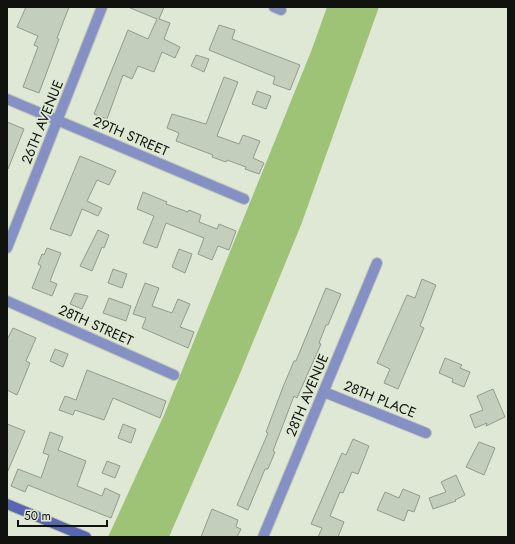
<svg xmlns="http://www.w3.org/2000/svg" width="515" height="544" viewBox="0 0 515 544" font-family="Jost,sans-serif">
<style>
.green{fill:#9ec376}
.building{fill:#c4cebc;stroke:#939b8a}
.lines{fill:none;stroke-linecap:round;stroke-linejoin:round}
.street-casing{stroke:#bdc6b5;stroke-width:12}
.secondary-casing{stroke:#bdc6b5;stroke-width:12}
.street{stroke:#8590c5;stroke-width:10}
.secondary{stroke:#5966b2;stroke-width:10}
.labels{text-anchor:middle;stroke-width:3.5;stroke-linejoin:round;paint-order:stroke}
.street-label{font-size:14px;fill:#10130d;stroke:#dee8d5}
</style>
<rect width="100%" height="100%" fill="#dee8d5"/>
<path class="green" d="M327,7H379L301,225L239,376L169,537H108L164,415L312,49Z"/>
<path class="building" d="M26,7H69L57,38L59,39L39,93L23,87L38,47L34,45L38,36L17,27Z
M128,7H164L159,19L170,23L164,39L180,47L175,58L162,52L154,72L138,66L132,79L123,75L107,119L94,114L128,30L148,39L157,19Z
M219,25L235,30L232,39L300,65L290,90L273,84L275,77L209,50Z
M196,55L209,59L204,72L191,66Z
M224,77L238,82L217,136L239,144L243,135L260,141L253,158L264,163L259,174L245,169L246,167L227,160L226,162L212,157L213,155L176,141L179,133L167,128L172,114L206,124Z
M257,91L271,96L266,109L252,104Z
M7,122L24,129L8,169H7Z
M80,156L116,171L109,185L97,180L87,201L102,208L98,216L82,209L71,236L50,229Z
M143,192L167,202L166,204L188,212L189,210L201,215L199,222L217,229L219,224L236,231L229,250L218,246L212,260L198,254L204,238L166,223L157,248L143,243L154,216L137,209Z
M98,230L109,235L104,248L102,247L92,271L80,266Z
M47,248L61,253L50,281L57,284L52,296L32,288L41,266L38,264L42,254L44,255Z
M179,249L192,254L185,273L172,267Z
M113,269L127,274L122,288L108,283Z
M422,279L436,285L420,326L424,328L398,389L384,383L390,369L377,363L407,295L415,298Z
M145,283L159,288L152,306L172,313L178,299L190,304L180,327L194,332L188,348L142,328L146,318L133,314Z
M326,288L341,294L328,325H326L319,343L321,344L297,398L294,396L273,451L275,452L268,469H265L248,510L237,505L268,433L266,432L283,387L294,361H296Z
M75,293L88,296L82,309L70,304Z
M109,298L131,306L126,321L103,313Z
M13,328L36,338L26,361L30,363L17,395L7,390V340Z
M55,349L68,354L63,367L50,361Z
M445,358L462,365L460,368L470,372L464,387L452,382L453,379L439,373Z
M87,370L166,401L160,418L113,398L104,420L75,410L73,415L59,410L65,396L76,400Z
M493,389L505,417L486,426L487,423L475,428L470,415L483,410L477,396Z
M7,424L25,431L7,473Z
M123,424L136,429L131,443L118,438Z
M50,432L63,437L58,450L86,461L77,486L102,496L105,488L120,495L111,518L28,485L25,492L11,486L18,469L41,478L49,455L43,453Z
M353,439L369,446L358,474L352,472L343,493L340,492L330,516L344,522L338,537H318L322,528L311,524L342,453L346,455Z
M479,442L495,448L484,475L466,467Z
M107,461L120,466L115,478L102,473Z
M456,475L465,495L455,500L456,501L433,509L429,498L446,492L441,482Z
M403,489L420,496L414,512L408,510L404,521L377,510L385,492L399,498Z
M212,509L238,520L236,527L241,529L237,537H201Z"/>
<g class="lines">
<g class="street-casing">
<path id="street" d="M274,7L281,10
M7,99L244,199
M7,248L102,7
M7,301L174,375
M324,392L426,433
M263,537L377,263"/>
</g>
<g class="secondary-casing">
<path id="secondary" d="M7,504L86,537"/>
</g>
<use href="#street" class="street"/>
<use href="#secondary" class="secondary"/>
</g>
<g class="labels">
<g class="street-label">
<text transform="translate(42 122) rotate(-68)" y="5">26TH AVENUE</text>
<text transform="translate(131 136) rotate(23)" y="5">29TH STREET</text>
<text transform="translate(96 325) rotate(24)" y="5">28TH STREET</text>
<text transform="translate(307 395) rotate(-67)" y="5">28TH AVENUE</text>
<text transform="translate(380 399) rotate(22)" y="5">28TH PLACE</text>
</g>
</g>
<rect width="515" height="544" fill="none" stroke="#10130d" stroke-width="16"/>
<path d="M18 520v6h89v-6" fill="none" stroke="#10130d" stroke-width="2"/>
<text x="24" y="520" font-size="12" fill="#10130d" stroke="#dee8d5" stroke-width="3" paint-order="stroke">50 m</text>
</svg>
